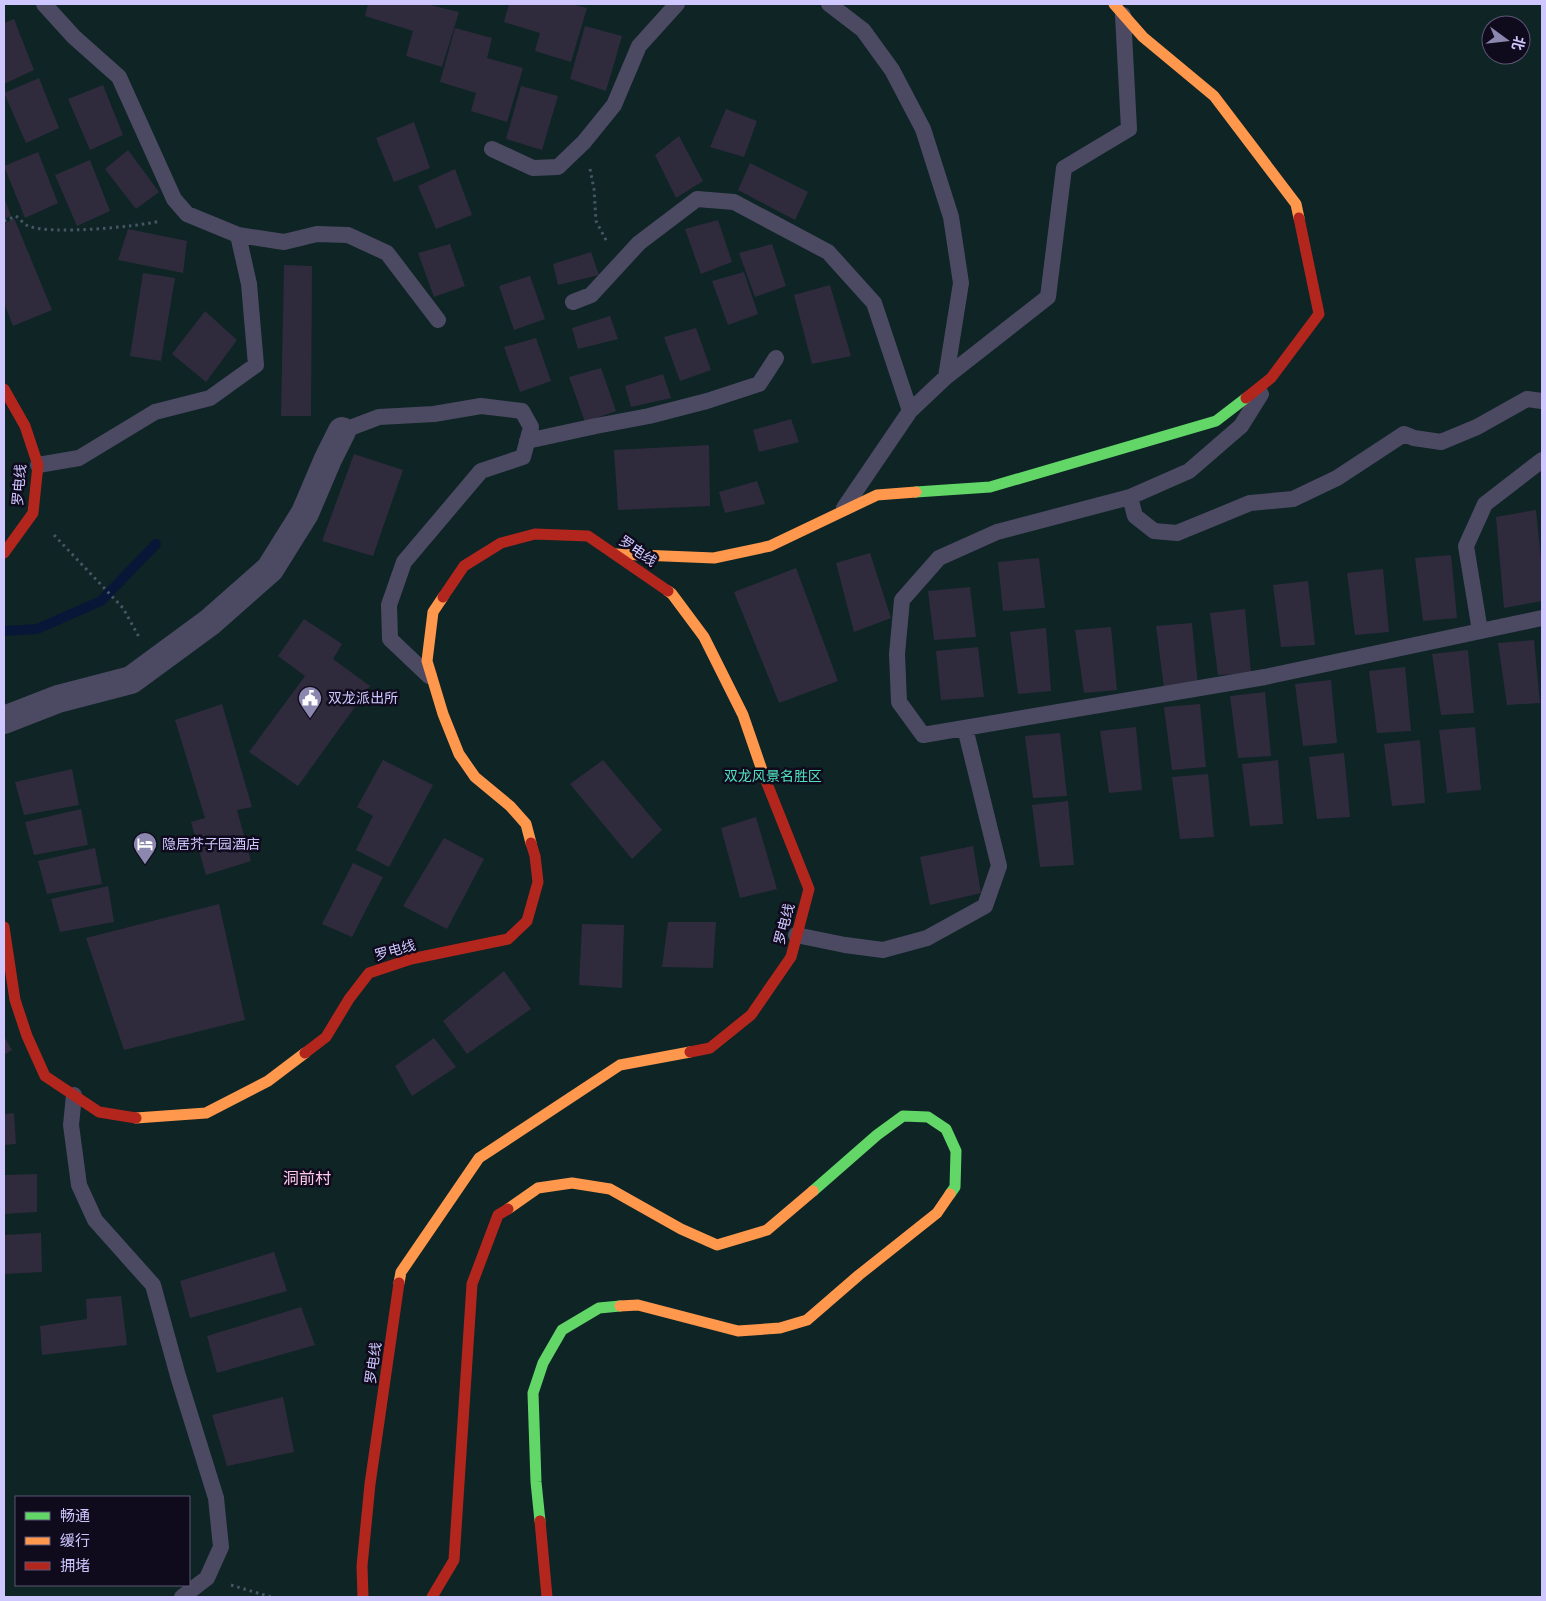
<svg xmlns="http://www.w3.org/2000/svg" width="1546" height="1601" viewBox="0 0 1546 1601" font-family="Lato,'Noto Sans SC',sans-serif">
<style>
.green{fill:#0e2425;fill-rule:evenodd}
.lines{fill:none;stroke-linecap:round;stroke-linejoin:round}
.stream{stroke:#081737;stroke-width:10}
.building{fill:#2f2b3d}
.path{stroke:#475665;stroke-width:3;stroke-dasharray:2.5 4;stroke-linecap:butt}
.lane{stroke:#4c4a62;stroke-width:16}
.street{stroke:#4c4a62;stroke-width:28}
.fast{stroke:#63d668;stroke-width:11}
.slow{stroke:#ff974d;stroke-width:11}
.jam{stroke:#b3261e;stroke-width:11}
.labels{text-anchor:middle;stroke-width:5;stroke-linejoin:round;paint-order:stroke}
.street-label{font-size:14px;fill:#cfc7ff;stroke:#0f0b1d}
.poi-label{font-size:14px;fill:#cfc7ff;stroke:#0f0b1d;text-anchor:start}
.park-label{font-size:14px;fill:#51e2c1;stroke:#0f0b1d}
.quarter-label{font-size:16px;fill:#ffc9ea;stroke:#0f0b1d}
</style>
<rect width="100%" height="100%" fill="#110f19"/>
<path class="green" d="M4,4H1542V1597H4ZM1491,25H1521V55H1491ZM16,1497H189V1585H16Z"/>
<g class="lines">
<path class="stream" d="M4,631L37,629L101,601L156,544"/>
</g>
<path class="building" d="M368,4H426L459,12L442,67L406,56L413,31L365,16Z
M509,4H571L587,8L571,62L535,51L540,33L504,22Z
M14,19L34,70L4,84V23Z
M585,26L622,36L606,91L570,79Z
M455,28L492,38L487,58L523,68L507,122L471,111L476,93L440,82Z
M39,78L59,128L26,143L4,93Z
M103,85L123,135L90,150L68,99Z
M521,86L558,96L542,150L506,139Z
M726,109L757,121L744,157L710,147Z
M414,122L430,168L394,182L376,138Z
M679,136L703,181L676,198L655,155Z
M128,150L159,192L136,209L105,169Z
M38,152L58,203L25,218L4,166Z
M90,160L110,211L77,226L55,175Z
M750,163L808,192L795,220L738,190Z
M455,169L472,215L436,229L418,186Z
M4,197L11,216L4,219Z
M14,218L52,310L13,326L4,303V224Z
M718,220L732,262L701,274L685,229Z
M128,229L187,241L183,273L118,260Z
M450,244L465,286L434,297L418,253Z
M772,244L786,286L755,297L739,253Z
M591,252L599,275L558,285L553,264Z
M284,265L312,266L311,416H281Z
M744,272L758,314L728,325L712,281Z
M143,273L175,278L161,361L130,356Z
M530,276L545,319L514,330L499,286Z
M830,285L851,356L812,364L794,295Z
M205,311L237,340L206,382L172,354Z
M610,316L618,339L578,349L572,328Z
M696,328L711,370L680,381L664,337Z
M536,338L551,381L520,392L504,347Z
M601,368L616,411L585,422L569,377Z
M663,374L671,398L631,407L625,386Z
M791,419L799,442L759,452L753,430Z
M709,445L710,506L618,510L614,450Z
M354,454L403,470L373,556L322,541Z
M757,481L765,504L725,513L719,492Z
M1536,510L1542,570V601L1504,608L1496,517Z
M870,553L891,618L854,632L836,563Z
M1451,555L1457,618L1423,621L1415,558Z
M1039,558L1045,608L1003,611L998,562Z
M796,568L838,681L779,703L734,592Z
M1383,569L1389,632L1355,635L1347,573Z
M1308,581L1315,645L1281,647L1273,585Z
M970,587L976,637L934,640L928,591Z
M1245,609L1251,673L1218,675L1210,613Z
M304,619L342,644L333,659L370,686L298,786L249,752L305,676L278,656Z
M1192,623L1198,686L1164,688L1156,626Z
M1111,627L1117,690L1084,693L1075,630Z
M1046,628L1051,691L1018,694L1010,632Z
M1534,640L1540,703L1507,705L1498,643Z
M978,647L984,697L941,700L936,651Z
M1468,650L1474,713L1441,715L1432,654Z
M1405,667L1411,731L1377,733L1369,671Z
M1331,680L1337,743L1303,746L1295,684Z
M1265,692L1271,756L1238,758L1230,696Z
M222,704L252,807L237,810L251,861L206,875L191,822L205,818L175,720Z
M1200,704L1206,767L1172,770L1164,707Z
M1136,727L1142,790L1109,793L1100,731Z
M1475,727L1481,790L1447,793L1439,730Z
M1060,733L1067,796L1033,798L1025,736Z
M1420,740L1425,803L1392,806L1384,744Z
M1344,753L1350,817L1317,819L1309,757Z
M383,760L433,785L389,867L356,850L373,816L357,807Z
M603,760L662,830L632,859L570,784Z
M1278,760L1283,824L1250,826L1242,764Z
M72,769L79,805L24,815L15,782Z
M1208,774L1214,837L1180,839L1172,777Z
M1068,801L1074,865L1040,867L1032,805Z
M81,809L88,845L34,855L25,822Z
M756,817L777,889L740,898L721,828Z
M444,838L484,859L447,929L403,906Z
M973,846L981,893L930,905L920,857Z
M95,848L102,884L47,894L38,861Z
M353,863L383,877L352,937L322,924Z
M108,886L114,922L60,932L51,899Z
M219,904L245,1020L124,1050L86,938Z
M668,922H716L713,968L662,967Z
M582,924L624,925L622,988L579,985Z
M504,971L531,1009L467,1054L443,1021Z
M4,1036L12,1050L4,1055Z
M434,1038L456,1067L412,1096L395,1066Z
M14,1113L16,1144L4,1145V1114Z
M37,1174V1212L4,1214V1175Z
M41,1233L42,1272L4,1274V1235Z
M274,1252L287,1291L190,1318L180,1281Z
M121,1296L127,1345L42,1355L40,1326L87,1319L86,1299Z
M301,1307L315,1345L217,1373L207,1336Z
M283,1397L294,1452L227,1466L212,1415Z"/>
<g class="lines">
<path class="path" d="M590,169L594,189L596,221L607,242
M4,221L16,216C20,219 24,224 28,226C50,235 136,227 160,221
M54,535L123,608L139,637
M231,1585L271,1597"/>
<path class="lane" d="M44,4L74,37L119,77L174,199L187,214L238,235L284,242L317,234L348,235L387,253L438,320
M829,4L863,30L892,70L923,129L951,217L961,283L946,377L910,411L844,508
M492,149L533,168L558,167L584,142L614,105L639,46L677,4
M573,302L591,295L639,243L697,199L734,202L828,252L874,303L910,411
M946,377L1048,297L1064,168L1129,129L1123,15
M1261,394L1241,426L1189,471L1130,497L997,532L939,558L902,600L897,654L899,702L923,735L1265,677L1542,618
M342,431L379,417L434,414L481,406L522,411L531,427L523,457L481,471L404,562L389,605L390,639L429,676
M527,441L596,426L649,416L707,401L759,384L776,358
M38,465L79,458L155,412L210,398L256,365L249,284L238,235
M1130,497L1135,516L1154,531L1177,533L1250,503L1293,499L1337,478L1404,434L1414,438L1441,442L1477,427L1527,399L1542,401
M1480,631L1466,546L1485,504L1542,460
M796,935L845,945L883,950L927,938L985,906L999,866L965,728
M74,1095L71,1125L79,1185L95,1220L153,1285L178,1376L216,1498L221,1547L207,1578L182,1597"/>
<path class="street" d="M4,720L58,699L131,680L210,622L270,569L305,513L328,459L342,431"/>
<path class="fast" d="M916,492L990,487L1216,421L1246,398
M813,1191L877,1135L903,1116L928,1117L946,1129L956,1151L955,1187L950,1194
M540,1521L536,1482L533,1393L543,1363L562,1330L599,1308L620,1306"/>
<path class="slow" d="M1114,4L1143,37L1214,96L1296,204L1299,218
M616,554L714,558L770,546L877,495L916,492
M668,591L672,594L704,637L743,715L764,776
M443,597L433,612L427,661L443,714L459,754L475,777L510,806L526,824L531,843
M136,1118L206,1113L268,1081L305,1053
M508,1209L538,1188L572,1183L610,1189L681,1229L717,1245L767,1230L813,1191
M399,1283L401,1272L479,1158L620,1065L690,1052
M620,1306L638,1305L738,1331L780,1328L807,1320L859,1275L937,1213L950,1194"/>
<path class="jam" d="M4,389L25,426L38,465L33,513L4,553
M1246,398L1271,378L1319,314L1299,218
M443,597L464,566L501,543L535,534L588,536L668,591
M4,927L15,1000L27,1036L45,1076L99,1112L136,1118
M690,1052L710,1048L751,1015L791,957L809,889L764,776
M305,1053L326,1037L349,999L369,973L411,959L508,939L527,921L538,882L535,856L531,843
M540,1521L547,1597
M363,1597L362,1566L370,1484L399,1283
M432,1597L454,1560L472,1284L498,1215L508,1209"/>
</g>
<defs>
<g id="civic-pin" transform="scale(1.25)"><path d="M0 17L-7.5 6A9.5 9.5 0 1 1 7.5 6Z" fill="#8c87ae" stroke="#0f0b1d"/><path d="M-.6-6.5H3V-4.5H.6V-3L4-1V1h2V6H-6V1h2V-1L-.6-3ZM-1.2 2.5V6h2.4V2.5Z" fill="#fff"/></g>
<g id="hotel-pin" transform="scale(1.25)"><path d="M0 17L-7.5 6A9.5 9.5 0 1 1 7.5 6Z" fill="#8c87ae" stroke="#0f0b1d"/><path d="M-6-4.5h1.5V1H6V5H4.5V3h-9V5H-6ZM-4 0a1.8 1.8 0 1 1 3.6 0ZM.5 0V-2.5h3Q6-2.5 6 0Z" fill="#fff"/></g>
</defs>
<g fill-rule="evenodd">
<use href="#civic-pin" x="310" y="698"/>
<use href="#hotel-pin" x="145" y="844"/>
</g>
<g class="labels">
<g class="street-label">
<text transform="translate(19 485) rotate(-85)" y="5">罗电线</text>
<text transform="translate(638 551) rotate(35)" y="5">罗电线</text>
<text transform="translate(784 924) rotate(-75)" y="5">罗电线</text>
<text transform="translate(395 950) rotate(-16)" y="5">罗电线</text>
<text transform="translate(373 1363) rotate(-82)" y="5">罗电线</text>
</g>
<g class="poi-label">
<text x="328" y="703">双龙派出所</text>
<text x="162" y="849">隐居芥子园酒店</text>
</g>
<g class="park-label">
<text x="773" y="781">双龙风景名胜区</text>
</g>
<g class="quarter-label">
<text x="307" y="1184">洞前村</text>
</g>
</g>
<rect width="1546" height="1601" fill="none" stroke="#cfc7ff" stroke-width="10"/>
<rect x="15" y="1496" width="175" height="90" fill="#0f0b1d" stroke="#5c5677"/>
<rect x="25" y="1512" width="25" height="8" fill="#63d668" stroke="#5c5677"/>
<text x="60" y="1521" font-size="15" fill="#cfc7ff">畅通</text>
<rect x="25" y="1537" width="25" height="8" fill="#ff974d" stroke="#5c5677"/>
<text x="60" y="1546" font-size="15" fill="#cfc7ff">缓行</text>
<rect x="25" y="1562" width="25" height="8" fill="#b3261e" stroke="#5c5677"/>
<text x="60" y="1571" font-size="15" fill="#cfc7ff">拥堵</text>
<g transform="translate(1506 40) rotate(105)"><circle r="24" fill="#0f0b1d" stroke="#5c5677"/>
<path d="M0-4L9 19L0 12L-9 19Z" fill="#8c87ae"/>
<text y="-8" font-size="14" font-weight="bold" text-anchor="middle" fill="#cfc7ff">北</text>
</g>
</svg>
